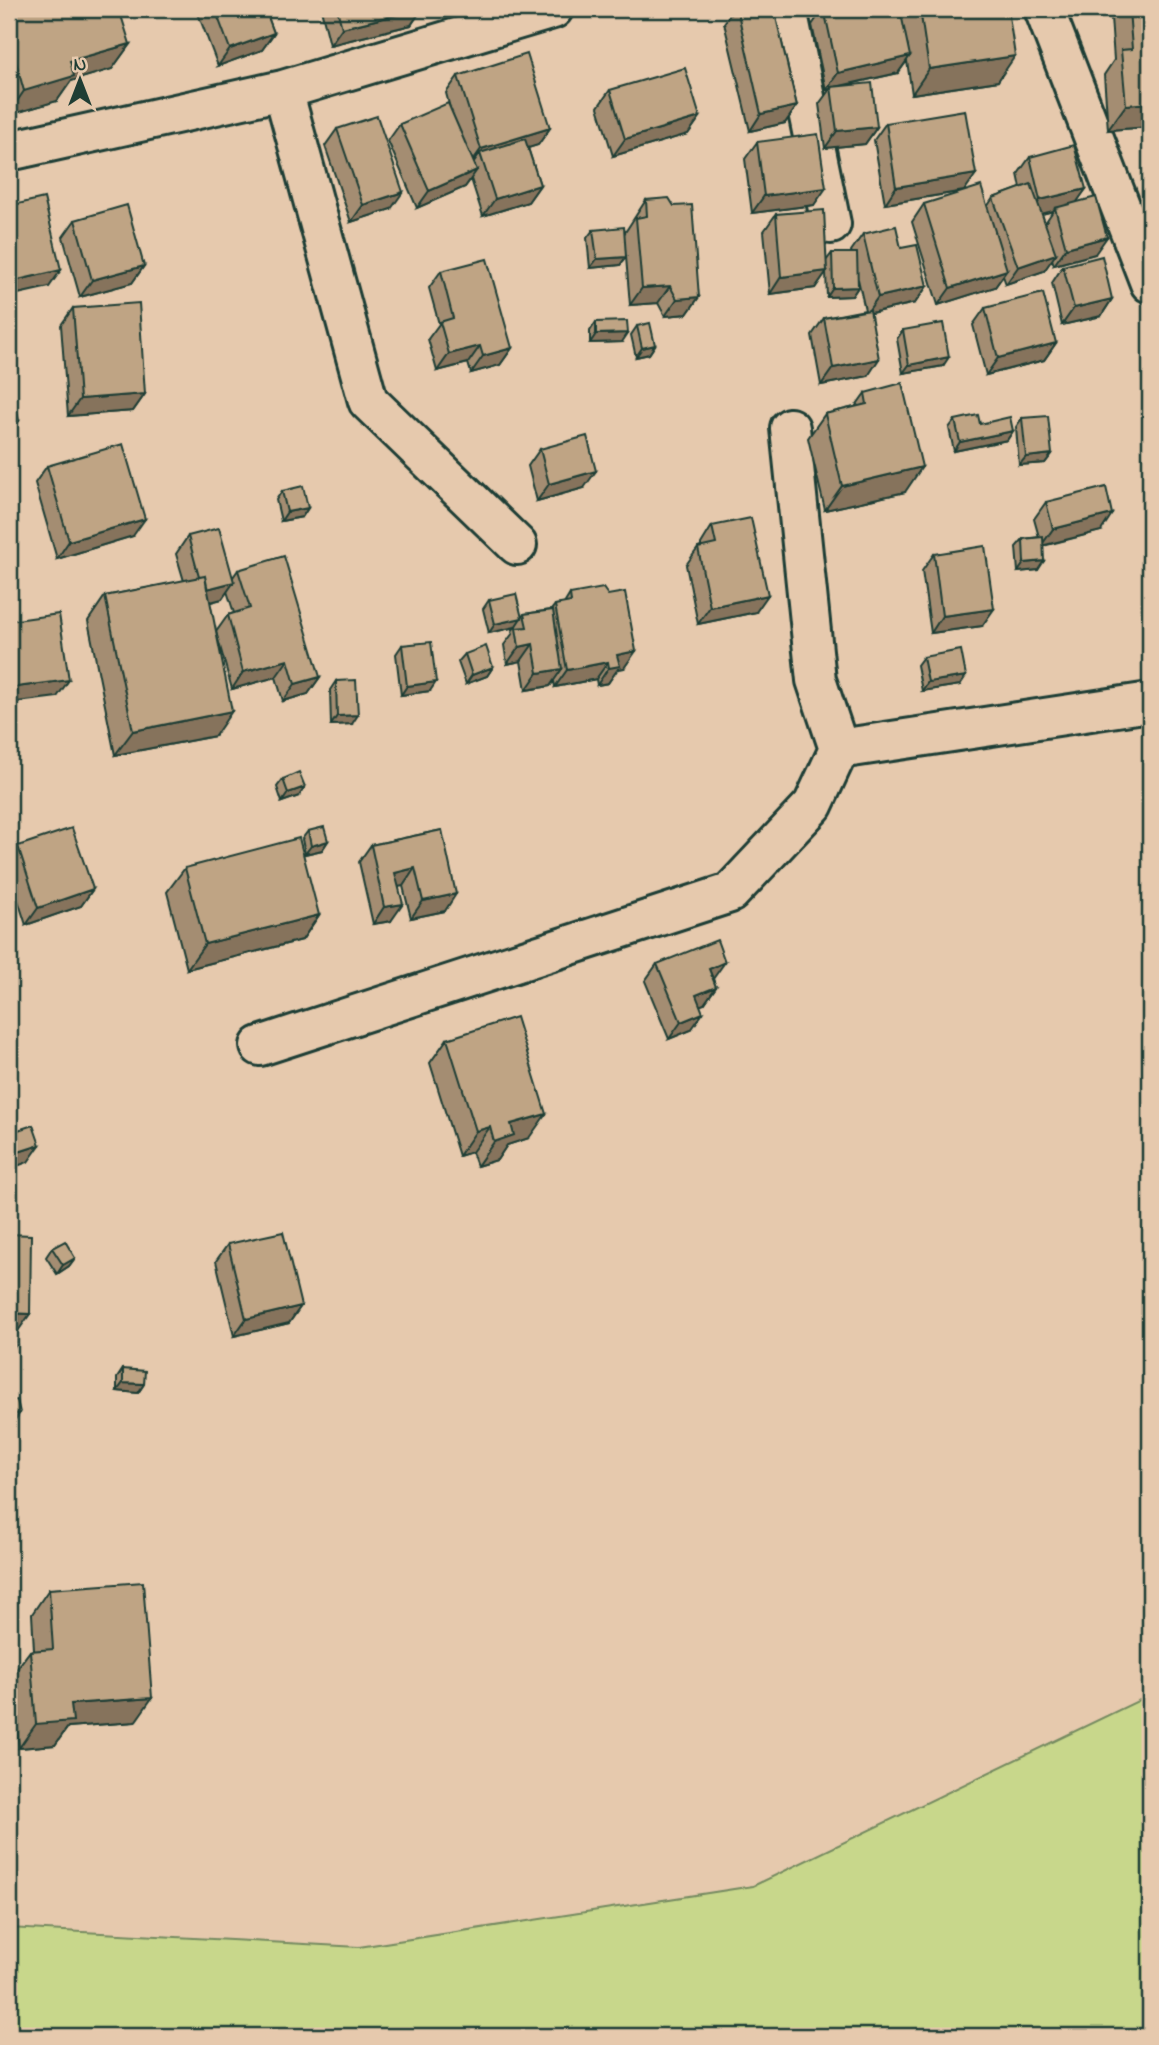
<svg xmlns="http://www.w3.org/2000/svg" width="1159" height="2045" viewBox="0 0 1159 2045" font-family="'Indie Flower',sans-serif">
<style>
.green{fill:#c8d78b;stroke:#748a60;stroke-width:2}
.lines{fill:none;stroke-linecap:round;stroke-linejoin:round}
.minor-casing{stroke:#1f3d34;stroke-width:44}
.minor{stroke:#e6c9ad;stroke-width:38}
.wall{fill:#a48d72;stroke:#1f3d34;stroke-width:2;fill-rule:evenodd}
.shaded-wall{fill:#86735c;stroke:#1f3d34;stroke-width:2}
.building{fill:#bfa484;stroke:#1f3d34;stroke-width:2}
</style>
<rect width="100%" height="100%" fill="#e6c9ad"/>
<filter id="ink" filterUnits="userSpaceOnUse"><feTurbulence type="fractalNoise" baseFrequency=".0143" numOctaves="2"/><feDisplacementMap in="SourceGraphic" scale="14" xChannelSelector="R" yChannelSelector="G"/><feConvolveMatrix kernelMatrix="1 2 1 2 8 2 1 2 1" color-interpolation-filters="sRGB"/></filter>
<g filter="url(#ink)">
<path class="green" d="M1150,1695V2036H9V1928L359,1947L753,1886Z"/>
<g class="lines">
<g class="minor-casing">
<path id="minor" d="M787,9L831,224
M1044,9L1150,283
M283,90L368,401L517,545
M9,151L283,90L553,9
M790,428L816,680L839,749
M260,1046L730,893L813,805L839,749L1150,702"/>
</g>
<use href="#minor" class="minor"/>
</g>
<path class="wall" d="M9,9L130,44L112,69L71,81L57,101L9,115Z
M198,9H265L274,33L262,50L218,66L197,11Z
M321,9H422L411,25L330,45Z
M734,9H774L797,106L785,123L750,131L724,23Z
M823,9L900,10V9H1008L998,81L912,94L907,61L898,73L845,85L877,127L865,144L825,148L819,104L830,89L826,90L812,25Z
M1070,9H1093L1073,16Z
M1117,9H1150V127L1108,130L1104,75L1114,60L1111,17Z
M458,76L550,128L538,145L528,148L540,185L528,202L483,216L471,179L465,187L417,208L388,141L400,124L450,108L446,93Z
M610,90L700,117L688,134L613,156L598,107Z
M886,123L964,191L885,204L874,140Z
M337,129L391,209L351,222L325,146Z
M757,142L814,205L752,213L745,159Z
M1030,157L1086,189L1076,202L1095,254L1054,265L1052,259L1044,271L1006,284L1003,276L995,287L938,305L912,222L924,204L987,207L993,198L1021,188L1018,174ZM1053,211L1045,223L1042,214Z
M646,200L699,297L687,314L665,316L658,303L630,305L626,257L620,265L590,268L587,238L593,230L624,234Z
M776,214L826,261L832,253H852L851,251L863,234L901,248L927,286L915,303L871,313L868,376L821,385L812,335L824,318L865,310L858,279V287L852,296L827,297L826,272L815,288L770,294L764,231Z
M75,220L144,266L132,283L80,297L63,237Z
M1063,266L1112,299L1101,316L1062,325L1052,283Z
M441,271L512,348L500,365L471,373L468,363L437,371L428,339L439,324L429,288Z
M73,308L145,394L133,411L68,416L61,325Z
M985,308L1056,343L1044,360L986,375L973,325Z
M596,322L622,342L590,343V331Z
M637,326L655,345L649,354L636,357L631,335Z
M903,330L943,366L903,373L897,339Z
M865,393L905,492L825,510L808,438L825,414L855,407Z
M1022,418L1052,454L1045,463L1019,465L1016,427Z
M955,420L1013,431L1007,440L954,451L949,428Z
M540,449L584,488L537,501L528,466Z
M47,466L133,536L57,559L35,483Z
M282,491L308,508L302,517L281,521L276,500Z
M1046,502L1101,531L1043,546L1038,570L1018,572L1016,547L1023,539L1039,537L1034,519Z
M712,526L756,612L698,624L686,565L698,548L701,547V544Z
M188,536L233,577L238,570L320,677L308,694L283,701L276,677L232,689L216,632L228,615L234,613L227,591L222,599L210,602L215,736L115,755L88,621L105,596L184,581L176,554Z
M934,554L982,626L931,633L922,571Z
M570,594L624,668L617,669L608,683L597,685L596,679L555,687L554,681L550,686L526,690L521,661L507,664L504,645L513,633L512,631L515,627L489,633L483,609L489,600L522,617L524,614L551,610L555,605L564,604Z
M402,645L430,691L401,695L396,654Z
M465,654L493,667L487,676L466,684L458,662Z
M923,657L960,685L922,691L917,665Z
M336,681L352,724L331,725L330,690Z
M283,779L299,796L282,802L277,787Z
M442,830L445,911L411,918L403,886H399L391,921L373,924L359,862L371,845Z
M308,831L328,841L322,850L305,854L302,839Z
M18,846L93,889L81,906L26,925L9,872V859Z
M185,868L319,915L302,940L187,969L167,892Z
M657,964L713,979L716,987L704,1004L700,1005L691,1030L669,1039L645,981Z
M447,1039L529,1138L507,1145L497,1160L477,1166L472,1152L459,1156L430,1063Z
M228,1244L301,1306L289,1323L234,1336L216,1261Z
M52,1248L75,1258L69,1266L57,1274L46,1257Z
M123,1369L144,1384L138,1393L117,1391V1378Z
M49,1589L135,1722L68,1727L55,1745L19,1748L12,1675L30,1651L34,1650L32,1614Z"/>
<path class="shaded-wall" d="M422,9L411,25L330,45L342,28Z
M1078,9H1093L1073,16Z
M274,33L262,50L218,66L230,49Z
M130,44L112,69L71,81L57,101L9,115V113L24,91L70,61Z
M910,56L898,73L831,88V87L830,89L826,90L838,73Z
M1015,56L998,81L912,94L929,69Z
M1150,103V127L1108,130L1126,105Z
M797,106L785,123L750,131L761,114Z
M700,117L688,134L613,156L625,139Z
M877,127L865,144L825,148L837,131Z
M550,128L538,145L483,162L480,153L471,166H469L481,149Z
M477,170L465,187L417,208L429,191Z
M976,174L964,191L885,204L896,187Z
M540,185L528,202L483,216L495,199Z
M826,188L814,205L752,213L764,196Z
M1086,189L1074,206L1055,208L1053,211L1029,217L1040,200Z
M403,192L391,209L351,222L363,205Z
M1107,237L1095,254L1054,265L1066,248Z
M1056,254L1044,271L1006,284L1018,267Z
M626,257L620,265L590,268L597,259Z
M144,266L132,283L80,297L92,280Z
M61,270L49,287L9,296V282Z
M1007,270L995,287L938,305L950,288Z
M827,271L815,288L770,294L781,277Z
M670,286L658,303L630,305L642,288Z
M927,286L915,303L866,314L878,297Z
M858,287L852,296L827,297L833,288Z
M699,297L687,314L665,316L677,299Z
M1112,299L1101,316L1062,325L1074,308Z
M628,333L622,342L590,343L596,334Z
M1056,343L1044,360L986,375L998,358Z
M655,345L649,354L636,357L642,348Z
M480,346L468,363L437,371L449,354Z
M512,348L500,365L471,373L483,356Z
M949,357L943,366L903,373L909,365Z
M879,359L868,376L821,385L833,368Z
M145,394L133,411L68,416L80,399Z
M19,421L9,435V423Z
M1013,431L1007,440L954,451L960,442Z
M1052,454L1045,463L1019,465L1026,457Z
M922,467L905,492L825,510L842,486Z
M596,471L584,488L537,501L549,484Z
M308,508L302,517L281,521L287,512Z
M1112,514L1101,531L1041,546L1053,529Z
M145,519L133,536L57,559L69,541Z
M1044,561L1038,570L1018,572L1024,563Z
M234,582L222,599L191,607L203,590Z
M768,595L756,612L698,624L710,607Z
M994,609L982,626L931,633L942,616Z
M521,618L515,627L489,633L495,624Z
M533,644L521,661L507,664L519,647Z
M636,651L624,668L618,669L608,683L597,685L617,655Z
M288,660L276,677L232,689L243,672Z
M608,662L596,679L555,687L567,670Z
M493,667L487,676L466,684L472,675Z
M562,669L550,686L526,690L538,673Z
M966,676L960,685L922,691L928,682Z
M320,677L308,694L283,701L295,684Z
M69,680L57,697L9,703V688Z
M436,682L430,691L401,695L407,686Z
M232,711L215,736L115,755L133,731Z
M358,715L352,724L331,725L337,716Z
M305,787L299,796L282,802L288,793Z
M328,841L322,850L305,854L311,846Z
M415,868L403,886L383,890L395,873Z
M93,889L81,906L26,925L38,908Z
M456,894L445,911L411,918L423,901Z
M403,904L391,921L373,924L384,907Z
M319,915L302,940L187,969L205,944Z
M725,962L713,979L709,969Z
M716,987L704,1004L684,1012L696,995Z
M703,1013L691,1030L669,1039L681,1022Z
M546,1114L529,1138L507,1145L497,1160L477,1166L494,1142L511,1124Z
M490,1127L472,1152L459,1156L476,1131Z
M40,1145L28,1162L9,1169V1155Z
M16,1198L10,1206L9,1207V1200Z
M75,1258L69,1266L57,1274L63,1265Z
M301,1306L289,1323L234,1336L246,1319Z
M9,1313L30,1314L18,1331H9Z
M9,1345H16L9,1354Z
M123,1383L144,1384L138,1393L117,1391Z
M20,1413L14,1421L9,1422V1415Z
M152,1698L135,1722L68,1727L55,1745L19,1748L36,1724L71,1704Z"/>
<path class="building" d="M9,9H119L130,44L70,61L74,76L24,91L9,37Z
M215,9H265L274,33L230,49Z
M337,9H420L342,28Z
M737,9H774L797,106L761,114Z
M824,9H900L910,56L838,73Z
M920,9H1008L1015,56L929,69Z
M1129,9H1150V103L1126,105L1121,50L1132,49Z
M527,54L550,128L481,149L458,76Z
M685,68L700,117L625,139L610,90Z
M872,83L877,127L837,131L831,87Z
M448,103L477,170L429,191L400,124Z
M965,110L976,174L896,187L886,123Z
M377,116L403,192L363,205L337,129Z
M818,134L826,188L764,196L757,142Z
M525,139L540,185L495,199L480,153Z
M1074,145L1086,189L1040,200L1030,157Z
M1031,184L1056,254L1018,267L993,198Z
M981,186L1007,270L950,288L924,204Z
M1096,197L1107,237L1066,248L1055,208Z
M44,198L61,270L9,282V206Z
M669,198L674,206L692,205L699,297L677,299L670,286L642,288L636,218L647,216L646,200Z
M127,205L144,266L92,280L75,220Z
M824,210L827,271L781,277L776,214Z
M896,226L901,248L917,245L927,286L878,297L863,234Z
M624,227L626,257L597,259L593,230Z
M832,253H857L858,287L833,288Z
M1102,256L1112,299L1074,308L1063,266Z
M487,259L512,348L483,356L480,346L449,354L440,322L453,318L441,271Z
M1043,293L1056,343L998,358L985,308Z
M139,303L145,394L80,399L73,308Z
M870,310L879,359L833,368L824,318Z
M627,321L628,333L596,334V322Z
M650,323L655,345L642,348L637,326Z
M943,323L949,357L909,365L903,330Z
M9,375L19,421L9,423Z
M902,383L922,467L842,486L825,414L867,404L865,393Z
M978,415L980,424L1010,417L1013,431L960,442L955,420Z
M1048,416L1052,454L1026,457L1022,418Z
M587,436L596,471L549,484L540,449Z
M123,444L145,519L69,541L47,466Z
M303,486L308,508L287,512L282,491Z
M1106,487L1112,514L1053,529L1046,502Z
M751,518L768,595L710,607L698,548L716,544L712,526Z
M219,528L234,582L207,589L205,576L199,577L188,536Z
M1043,537L1044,561L1024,563L1023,539Z
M985,546L994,609L942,616L934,554Z
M284,556L320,677L295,684L288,660L243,672L228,615L250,608L238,570Z
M205,576L232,711L133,731L105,596Z
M603,588L608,595L625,592L636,651L617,655L620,666L609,668L608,662L567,670L555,605L571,602L570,594Z
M516,594L522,618L495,624L489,600Z
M553,610L562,669L538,673L533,644L519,647L516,628L527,627L524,614Z
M59,614L69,680L9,688V621Z
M431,642L436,682L407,686L402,645Z
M486,646L493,667L472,675L465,654Z
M961,650L966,676L928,682L923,657Z
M356,680L358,715L337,716L336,681Z
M299,772L305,787L288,793L283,779Z
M324,827L328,841L311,846L308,831Z
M72,828L93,889L38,908L18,846Z
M442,830L456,894L423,901L415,868L395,873L403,904L384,907L371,845Z
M299,838L319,915L205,944L185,868Z
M717,940L725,962L709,969L716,987L696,995L703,1013L681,1022L657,964Z
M516,1017L546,1114L511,1124L514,1135L494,1142L490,1127L476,1131L447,1039Z
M33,1125L40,1145L9,1155V1133Z
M9,1177L16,1198L9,1200Z
M283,1232L301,1306L246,1319L228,1244Z
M9,1234L31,1235L30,1314L9,1313Z
M65,1241L75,1258L63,1265L52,1248Z
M14,1324L16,1345H9L11,1371L9,1372V1325Z
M123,1369L145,1371L144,1384L123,1383Z
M17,1400L20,1413L9,1415V1401Z
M143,1582L152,1698L71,1704L73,1721L36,1724L30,1651L53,1649L49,1589Z"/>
</g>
<rect width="1159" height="2045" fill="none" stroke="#e6c9ad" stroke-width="35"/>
<rect x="18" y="18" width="1124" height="2010" fill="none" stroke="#1f3d34" stroke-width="2.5" filter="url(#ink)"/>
<g transform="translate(80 80)" stroke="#e6c9ad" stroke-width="5" paint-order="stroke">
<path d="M0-5L12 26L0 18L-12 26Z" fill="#1f3d34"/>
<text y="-10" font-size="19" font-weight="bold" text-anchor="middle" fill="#1f3d34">N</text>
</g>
</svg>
